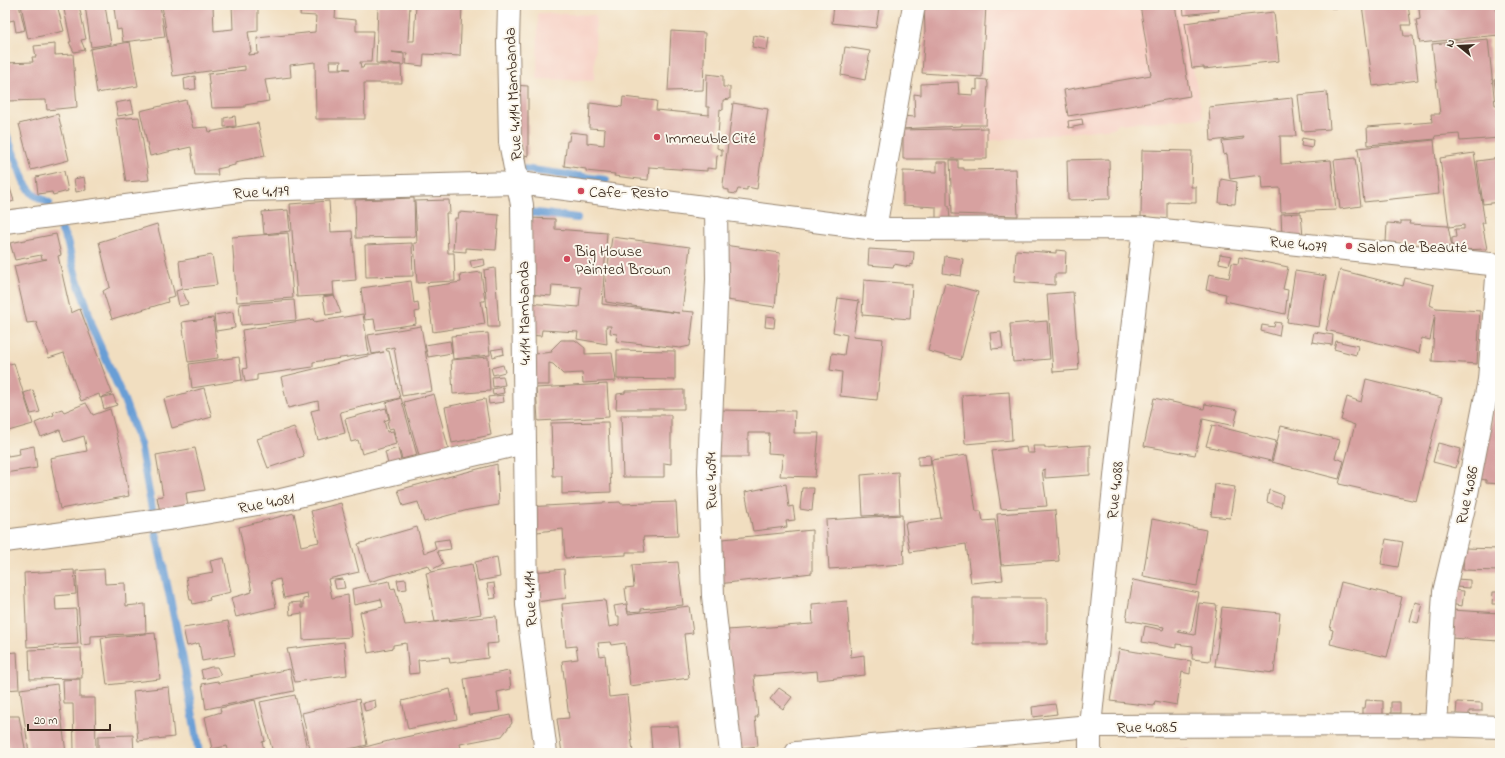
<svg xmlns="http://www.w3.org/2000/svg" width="1505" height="758" viewBox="0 0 1505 758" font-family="'Indie Flower',sans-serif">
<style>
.built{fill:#f7d1c6}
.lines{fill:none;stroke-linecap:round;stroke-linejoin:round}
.stream{stroke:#699ed5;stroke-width:8}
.building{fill:#d7a1a0;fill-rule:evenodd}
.minor-casing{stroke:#96846f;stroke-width:24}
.minor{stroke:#fff;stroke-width:22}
.poi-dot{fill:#d1495b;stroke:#fbf7ec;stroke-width:1.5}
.labels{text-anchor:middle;stroke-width:4;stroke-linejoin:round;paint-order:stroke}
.street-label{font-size:16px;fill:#3b2a1e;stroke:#fbf7ec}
.poi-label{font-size:16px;fill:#3b2a1e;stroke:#fbf7ec;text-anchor:start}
</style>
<rect width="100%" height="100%" fill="#fbf7ec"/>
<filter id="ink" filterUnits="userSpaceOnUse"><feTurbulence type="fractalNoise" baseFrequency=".025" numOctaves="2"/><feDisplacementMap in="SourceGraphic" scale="8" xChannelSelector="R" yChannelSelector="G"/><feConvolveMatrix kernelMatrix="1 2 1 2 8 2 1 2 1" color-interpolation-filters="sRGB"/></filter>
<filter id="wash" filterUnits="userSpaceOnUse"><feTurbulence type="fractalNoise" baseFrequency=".012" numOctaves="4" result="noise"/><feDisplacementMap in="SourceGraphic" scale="16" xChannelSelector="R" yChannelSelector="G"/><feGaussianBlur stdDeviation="0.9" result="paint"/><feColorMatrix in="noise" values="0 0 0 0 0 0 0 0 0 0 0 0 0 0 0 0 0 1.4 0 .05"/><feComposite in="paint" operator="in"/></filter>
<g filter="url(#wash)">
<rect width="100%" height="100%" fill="#f1dec0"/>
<path class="built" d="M986,5H1183L1192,68H1193L1203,118L1115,124L1116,128L988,141V126L986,125L988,84Z
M538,13L596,15L594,81L537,79Z"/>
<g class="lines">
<path class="stream" d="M5,131L25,184L33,194L49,203
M516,168L606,180
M529,216V212L577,218
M61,229L67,241L76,277L86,304L94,332L124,400L140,444L154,520
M154,523L185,669L199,753"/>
</g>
<g id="blocks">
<path class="building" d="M5,5H19L25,30L16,32L14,20L5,22Z
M21,5H57L64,31L28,39Z
M63,5H79L86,39L81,40L85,50L74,52L69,42H71Z
M85,5H105L111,44L91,47Z
M137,5H160L165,37L123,42L121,29L117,30L114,8Z
M162,5H213L214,31L233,29L232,5H258V31L248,32L251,52L248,53V55L258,54L257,38L315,32L316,16L300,15L301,5H336L335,18L356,20V31H373L371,62H360L361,68H363L364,65H401L402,83H364L365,119H316L315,62L290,65L291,77L265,80L269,101L245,105V107L212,108L208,74L245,70V66L173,76ZM329,61H341L340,68L350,69H330Z
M378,5H410L408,41H414L416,5H462L460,56L424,54L423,66L406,64L407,53L391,52L404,54V65L376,63Z
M834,5L879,8L876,28L832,23Z
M924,5H986L982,77L922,73L925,31Z
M1140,5H1175L1190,96L1068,116L1064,90L1151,75Z
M1183,5H1218L1219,11L1184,15Z
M1331,5H1352V8H1331Z
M1362,5H1408L1411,25H1402L1404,36H1413L1418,80L1373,86Z
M1414,5H1424V6L1414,7Z
M1463,5H1496L1499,35L1420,43L1416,20L1420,19L1419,8Z
M1274,12L1279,61L1204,69V67L1192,68L1185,23L1199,21V20Z
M671,31L705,33L703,90L668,91Z
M754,35L769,38L767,50L752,47Z
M1488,39L1495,105H1499L1500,109V138L1460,141L1459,134L1435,136L1436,139L1368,145L1367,127L1432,122L1431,114H1440L1432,44Z
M130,42L138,86L97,93L90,49Z
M55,44V55L73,54L77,107L47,110L46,100L5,101V63L33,62L32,57H36L34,46Z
M845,47L870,51L865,80L841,75Z
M707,74L723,76V87H730V99L723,100V110L720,109L717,148L722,150V156L717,155L716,169L707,168V171L649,167L648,180L614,176L615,174L586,171V169L564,166L567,141H569L570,132L587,134V143L604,145L605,129L589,128L590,103L622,107L623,97L657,101L656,110L709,115V107H706Z
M195,76L196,89L185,90L184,79Z
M977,79L987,80L988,84L986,125H961V126L899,129L901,116L915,117L914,94L921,95V84L958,82L959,94L973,95L974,89L977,90Z
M1500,79V104H1499L1494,80Z
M513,85L528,86V156L525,155V165L513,99Z
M1327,92L1330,129L1302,131L1298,95Z
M1292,98L1296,136H1280L1281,164L1331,160L1336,210L1281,212L1280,188L1262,189L1261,175L1230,179L1227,154L1224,155L1222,141L1243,139L1244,137L1211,141L1209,107Z
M131,100L134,113L118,116L115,103Z
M186,100L193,128L208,127L209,132L258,123L265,156L235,162V165L217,169L218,175H195L191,147L150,156L140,111Z
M733,103L768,109L757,189L747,187V190L738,189L736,194L729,193V190L723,189V184Z
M58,114L69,160L31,170L19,124Z
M235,116L236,126L224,127V118Z
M139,117L149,180L126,182L116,119Z
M1082,119L1083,125L1069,128L1068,121Z
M987,128V159H903V130Z
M1302,138L1313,140L1312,148L1301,146Z
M1434,140L1439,194L1364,202L1358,148Z
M1142,150L1192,151L1191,187H1196V203L1167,202V219L1141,217Z
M1474,153L1485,223H1482L1487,249L1458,250V246H1452V238L1456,237L1455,229H1464V225L1449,227L1440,158Z
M1355,158L1361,206L1340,209L1334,160Z
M1500,158V202L1483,204L1477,161Z
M1109,159L1110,199L1068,200L1067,160Z
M950,160H958V168H964V170L1016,169L1018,216L952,214Z
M937,162H947V206H949L950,221H936V207L903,205V171L937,172Z
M64,171L68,191L53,195L52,192L38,194L36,177Z
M5,172L14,201L5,204Z
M84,177L86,190L76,192L74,179Z
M1221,179L1237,182L1235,204L1219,203Z
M414,198L415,237L356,238L355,200Z
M449,200L450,213H446L448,253H454L455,281L417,283L414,243H417L415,201Z
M329,201L331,232L352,231L356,280L333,282L334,295L297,297L290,204Z
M288,210L290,231L264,234L262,212Z
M459,212L499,215L496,250L466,248V252L453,251L455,218H458Z
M1301,213L1303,237H1282L1281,214Z
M530,218L555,219V229L607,233L602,304L679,313L606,302L605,286L612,237L690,247L682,311L694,312L690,346L680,348L616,341L617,334L610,333L611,326H606L607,344L577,339L578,332L542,330L541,336L527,335V303L579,307L581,287L552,285L551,296L527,294Z
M1401,221H1410L1409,224L1448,226L1452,247L1386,243L1387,223L1401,224Z
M157,224L175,296L167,298L168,302L112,319L103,291L110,287L99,242Z
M288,233L293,298L237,302L232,237Z
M56,234L61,255L58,256L71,313L80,309L112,393L100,398L99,394L81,401L64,353L49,358L36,322L27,323L14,266L47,259H42L41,255L15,260L10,243Z
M412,243L413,276L366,277L365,245Z
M724,245L780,253L775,307L720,299Z
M869,249L914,252L913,265L910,264V267L894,264L893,267L868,265Z
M1016,250L1056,253V250L1066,251L1065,274H1055V285L1014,282Z
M1220,254L1232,256L1229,265L1219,263Z
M212,255L217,285L182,289L179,261Z
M945,256L963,259L961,276L943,273Z
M1239,257L1288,267L1283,289L1288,290L1285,314L1225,301L1226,294L1206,290L1209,274L1229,278L1232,263L1238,264Z
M484,259L485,265L472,268L470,261Z
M495,268L499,327H488L484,270Z
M1340,270L1403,286L1405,278L1434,285L1430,305L1436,308L1480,311L1477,364L1432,361L1435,314L1430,340L1422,338L1419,353L1326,330Z
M1295,271L1326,276L1319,327L1287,322Z
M481,272L485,301H481L485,324L433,332L427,287L461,282L460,275Z
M864,280L912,284L910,319L862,315Z
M411,281L414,303L418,302L419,311L415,312L416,324L376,330L374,319L365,320L361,288Z
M945,283L978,292L961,360L928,351Z
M182,289L188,304L179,306L176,291Z
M1073,292L1079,370L1053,372L1047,294Z
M334,295L341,313L326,315L323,297Z
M838,298L859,301L853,336L883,339L877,400L840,396L842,372L830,370L832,353L844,355L847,335L833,332Z
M294,300L296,320L241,325L239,304Z
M233,312L235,328L216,331L214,315Z
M363,314L369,354L313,362V367L257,375V380L245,382L243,369L247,368L242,330L313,319L314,322Z
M766,316L775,317L774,328L765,327Z
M213,318L218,358L188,362L182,322Z
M1047,321L1050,359L1013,362L1010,324Z
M1275,322L1281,323L1279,336L1261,331L1262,325L1274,327Z
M421,326L432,391L402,396L394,347L386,349L387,351H389L400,398L340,412L345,433L318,440L311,411L319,409L318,401L288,408L281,377L384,352L372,354L368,335Z
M1001,332L1003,348L992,349L990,333Z
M1314,332L1333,335L1332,345L1312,342Z
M488,333L490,355L453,359L451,336Z
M561,340H575L585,348V354L612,353L616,381L583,383L582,373L563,374L553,364L549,363V385H528L527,355L552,352L551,350Z
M450,341L452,353L428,357L425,345Z
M1336,341L1358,346L1356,355L1334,349Z
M503,348L504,354L493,357L491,350Z
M617,350L675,351V380L617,379Z
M239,357L242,380L192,388L189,364Z
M488,357L490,391L453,394L451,360Z
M14,363L33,424L5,432V365Z
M503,365L505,372L493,375L491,368Z
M503,376L505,385L493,387L492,377Z
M1366,379L1442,398L1416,501L1339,484L1355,425L1341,420L1347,397L1361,402Z
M607,384L609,417L538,421L536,388Z
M503,387L504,393L493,395L492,389Z
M204,388L212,417L172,428L164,399Z
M33,390L40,412L31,414L24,393Z
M684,390V409H616L617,394L625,393V391Z
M1009,392L1012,440L965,444L962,395Z
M434,394L449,450L420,459L404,402Z
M113,395L117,405L104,409L101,398Z
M503,395L504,402L489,404L488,397Z
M401,398L417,455L402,459L393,428L389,429L387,422L390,420L386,403Z
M1154,398L1204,409L1205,404L1238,410L1234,426L1203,419L1195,455L1144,446Z
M485,399L491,435L452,443L445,407Z
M1495,399L1500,400V484L1486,483V480L1476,478L1485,442L1488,443Z
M86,403L93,415L110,409L123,459L129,496L60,509L50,458L87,451L84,436L64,442L60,430L41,437L35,423L54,415L53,412L62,409L64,412Z
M386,408L389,419L384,421L387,432L393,431L396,444L362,454L358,440L351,442L345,419Z
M715,410L795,411L794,433H819L815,477L780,476L783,454L768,453L769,433H748V457H713Z
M621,415H671V464L664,463V477H623Z
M608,422L611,492L562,494V476H553L551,423Z
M1212,425L1276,441L1271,461L1206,446Z
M1281,426L1340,440L1335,458L1344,461L1339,479L1272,462Z
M294,427L304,456L268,468L257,439Z
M1438,443L1461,449L1456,468L1433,462Z
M1090,445V475L1045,478V469L1042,470L1047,506L1001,509L992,451L1026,447L1027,453H1034L1033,446H1045V448Z
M34,446L37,468L5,473V449L8,456L20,454L19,449Z
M195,448L205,490L186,493L188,508L160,512L157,497L163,496L156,455Z
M398,448L402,464L389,468L385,452Z
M930,455L931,465L918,466V456Z
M967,455L976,511H981L983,521L995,520L1003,580L971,583L966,544L910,552L905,523L941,518L931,460Z
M497,464L499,505L468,510L424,522L418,502L403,506L398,490Z
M898,472L900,514L863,516L861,475Z
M786,484L789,507L793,506L795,520L786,521L787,527L753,531L745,492Z
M1215,484L1235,487L1230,518L1211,516Z
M802,488H814L812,511L800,509Z
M1269,490L1283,495L1281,507L1267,502Z
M620,502L621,504L676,502L678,536L643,537L645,552H626V555L565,558L563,529L528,533L526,507Z
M341,503L359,572L328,579L332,598L348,595L351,637L303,640L302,613L290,615L289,603L301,602V608H303V599L308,598L307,593L284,598L280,579L271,581L276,607L236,617L231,598L252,592L239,527L294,513L301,546L319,542L311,511Z
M1055,510L1059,561L1001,565L997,514Z
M902,515L904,564L829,569L826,520Z
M5,516L7,530H5Z
M1152,519L1206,530L1197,586L1143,576Z
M417,527L424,553L436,549L434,541L449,539L451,549L437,551L443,564L431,570L428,565L369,582L358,544Z
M812,530V573L718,584L713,540Z
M1386,539L1403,542L1398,567L1381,564Z
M1464,548L1500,549V571L1463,570Z
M497,557L500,577L478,581L475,562Z
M224,558L231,592L209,597L210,600L193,604L192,600H190L186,577L213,572L210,561Z
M678,562L683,605L641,609V611L628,612L625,588L634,587L632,565Z
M472,564L481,614L435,622L426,573Z
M104,569L105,584L125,583L126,606L145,604L146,633L91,636V644L81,645L76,571Z
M564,569L566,598L536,602L533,572Z
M74,570L76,594L55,596L56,610L76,609L78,644L27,647L24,573Z
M343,579L345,588L336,589L334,580Z
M406,579L407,589L399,590L397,580Z
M1456,579L1470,580V588L1455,587Z
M1133,580L1199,593L1191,632L1179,630L1178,632L1195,635L1199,603L1217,605L1210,661L1192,659L1193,646L1176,644V648L1142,642L1145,626L1163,630L1164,627L1126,620Z
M389,581L391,589L395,588L405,625L496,616L498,643L487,644L488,658L450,663L449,657L418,660L419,673L409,674L406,643L393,645V648L368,653L360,612L383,607L381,599L354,605L352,589Z
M1341,582L1402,597L1387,657L1330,644L1333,630L1330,629Z
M494,583L496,598L490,599L487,584Z
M1451,590L1464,591L1462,606L1449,604Z
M1493,592H1500V604H1492Z
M973,598H1047V644H973Z
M605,600L609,627L619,625V616H616L614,606L626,604L628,614L689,606L693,633L684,634L689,678L630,686L625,643L611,645L610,642L598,643L600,656L605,655L609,697L627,695L633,753H562L557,719L569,718L562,661L578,659L576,646L566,647L562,604Z
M847,601L851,657L864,655L865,675L818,680L817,671L754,676L758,717H755L758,746L733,749L727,630L813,624L812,604Z
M1415,602L1423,604L1418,623L1410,621Z
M1222,607L1280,613L1274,673L1215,666Z
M1452,610L1500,613V641L1450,638Z
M228,621L235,655L202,661L199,643L187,646L183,628Z
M155,633L160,679L107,685L101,638Z
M344,642L347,675L295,682L287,649Z
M81,648L82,678L30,679L29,650Z
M1119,649L1191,661L1190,674L1182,672L1177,705L1155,701L1154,706L1110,701Z
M17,652L19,689L5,690V653Z
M211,667H217L221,675L203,679L201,670Z
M290,669L294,691L206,709L202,684L218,681L219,683Z
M509,671L511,689L497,692L500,711L469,715L464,679Z
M80,679V698H95L96,749L74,750L73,704H64L63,680Z
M57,684L66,753H29L20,689Z
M169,687L174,737L138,741L133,691Z
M779,688L792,697L783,709L770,699Z
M450,689L457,719L408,729L402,701Z
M295,695L308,753H273L260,702Z
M359,699L367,745L332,753H311L302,713Z
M255,700L265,741L262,742L265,753H229L227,746L212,749L205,717L221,712L220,708Z
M375,700L376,708L365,711L363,703Z
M1366,700L1383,701V715L1362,716V708H1365Z
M1391,702H1400V713H1391Z
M1457,702L1482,703V711H1469V715L1456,714Z
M1055,704L1057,714L1033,717L1032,707Z
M510,715L512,723L502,736L460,744L462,753H342L396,739Z
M5,716H19L26,753H10L5,730Z
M678,726L680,748L652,750L650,727Z
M133,735L134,753H98V736Z
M1174,749H1190L1191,753H1174Z"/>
</g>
</g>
<g filter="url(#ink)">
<use href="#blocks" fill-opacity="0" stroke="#96846f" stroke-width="1"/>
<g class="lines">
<g class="minor-casing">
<path id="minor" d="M509,5L508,42L510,142L522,205L527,605L546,753
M716,208L717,279L709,470L713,596L731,753
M5,222L247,190L519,183L875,229L1144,228L1500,265
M875,229L914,5
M5,541L175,518L281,500L524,443
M1436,725L1444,592L1466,499L1489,380L1498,265
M796,753L1090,726L1436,725L1500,727
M1090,753V726L1117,457L1144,228"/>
</g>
<use href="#minor" class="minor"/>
</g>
</g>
<g class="poi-dot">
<circle cx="657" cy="137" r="4"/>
<circle cx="581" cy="191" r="4"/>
<circle cx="1349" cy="246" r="4"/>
<circle cx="567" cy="259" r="4"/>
</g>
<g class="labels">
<g class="street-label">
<text transform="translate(512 94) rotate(-93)" y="6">Rue 4.114 Mambanda</text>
<text transform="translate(261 191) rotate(-3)" y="6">Rue 4.179</text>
<text transform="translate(1298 243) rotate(6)" y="6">Rue 4.079</text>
<text transform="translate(523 313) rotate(-91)" y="6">4.114 Mambanda</text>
<text transform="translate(710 481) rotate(-91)" y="6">Rue 4.094</text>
<text transform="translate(1114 490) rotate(-84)" y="6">Rue 4.088</text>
<text transform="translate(1466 495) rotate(-78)" y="6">Rue 4.086</text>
<text transform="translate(266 502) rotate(-11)" y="6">Rue 4.081</text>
<text transform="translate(529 599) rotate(-93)" y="6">Rue 4.114</text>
<text x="1147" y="732">Rue 4.085</text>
</g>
<g class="poi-label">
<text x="665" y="143">Immeuble Cité</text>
<text x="589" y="197">Cafe- Resto</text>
<text x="1357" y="252">Salon de Beauté</text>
<text x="575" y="256">Big House<tspan x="575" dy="18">Painted Brown</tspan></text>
</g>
</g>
<rect width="1505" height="758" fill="none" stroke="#fbf7ec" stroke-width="20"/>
<g transform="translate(1459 46) rotate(288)" stroke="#fbf7ec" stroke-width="3" paint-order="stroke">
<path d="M0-3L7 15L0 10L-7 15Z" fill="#3b2a1e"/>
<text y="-6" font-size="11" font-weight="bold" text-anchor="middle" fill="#3b2a1e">N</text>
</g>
<path d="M28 724v6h82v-6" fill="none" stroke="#3b2a1e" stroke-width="2"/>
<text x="34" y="724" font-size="12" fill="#3b2a1e" stroke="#fbf7ec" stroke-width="3" paint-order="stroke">20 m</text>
</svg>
